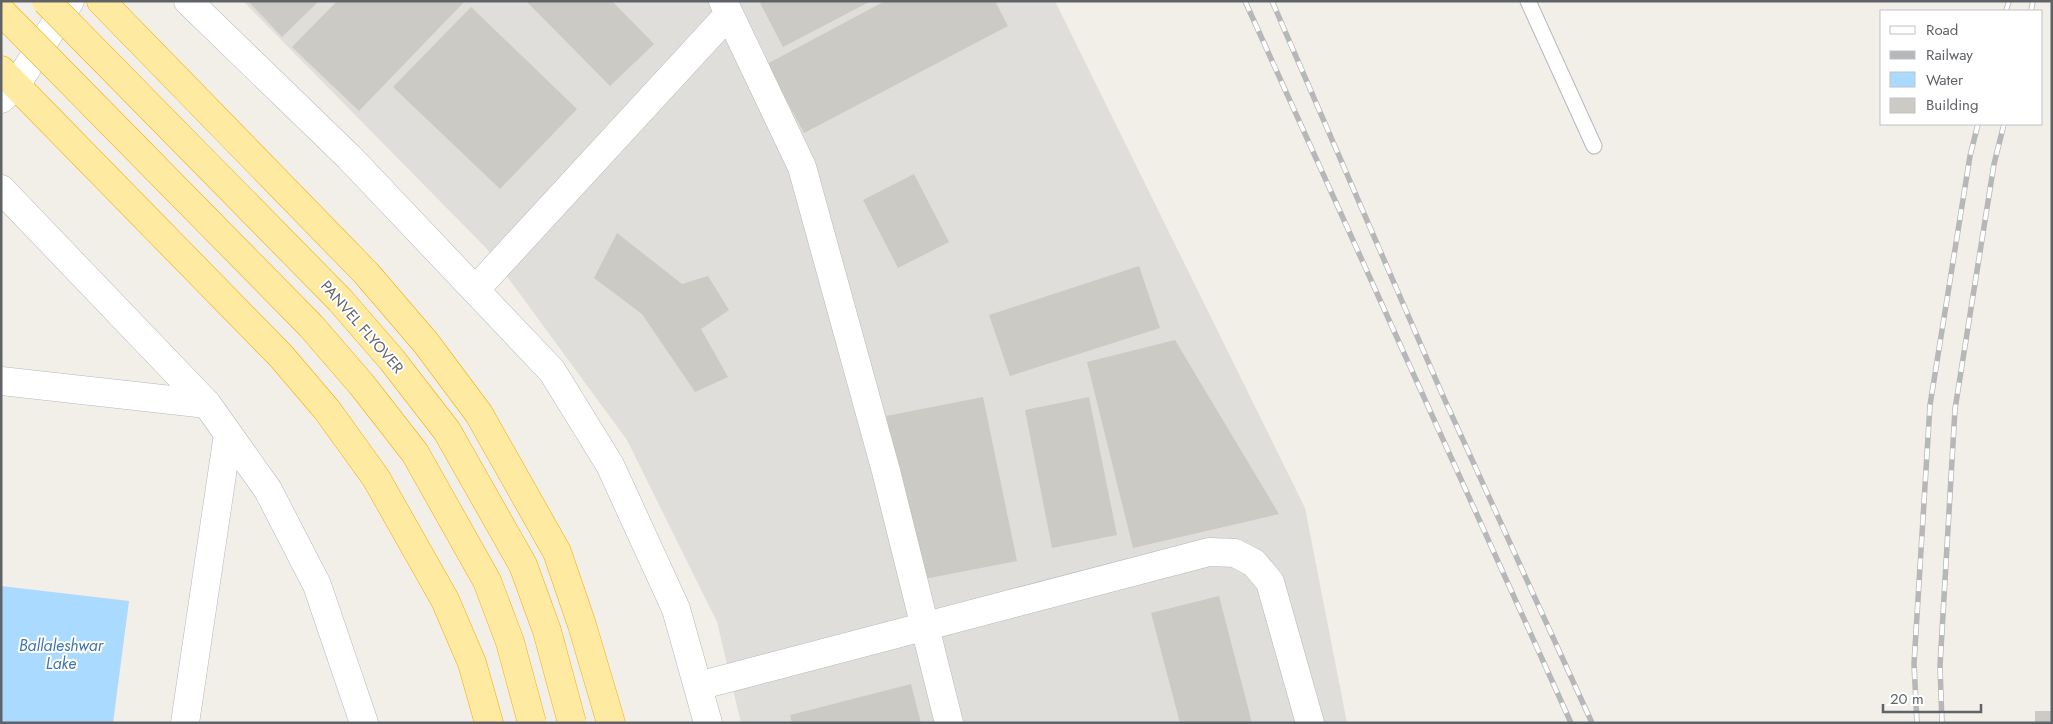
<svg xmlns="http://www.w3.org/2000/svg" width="2053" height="724" viewBox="0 0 2053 724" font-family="Jost,sans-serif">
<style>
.industrial{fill:#e0deda}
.water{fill:#aadaff}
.building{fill:#cccac5}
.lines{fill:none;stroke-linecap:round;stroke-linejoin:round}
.service-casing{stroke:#b5b8bc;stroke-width:17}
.minor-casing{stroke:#b5b8bc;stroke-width:29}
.tertiary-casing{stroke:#b5b8bc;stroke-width:29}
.trunk-casing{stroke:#f9ab00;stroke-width:29}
.service{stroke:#fff;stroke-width:15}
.minor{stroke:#fff;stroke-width:28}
.tertiary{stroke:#fff;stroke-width:28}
.trunk{stroke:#feeaa1;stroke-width:28}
.rail-casing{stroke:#b6b7b8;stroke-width:5.5}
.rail{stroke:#fff;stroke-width:4;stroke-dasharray:11;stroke-linecap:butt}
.trunk-bridge-casing{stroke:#f9ab00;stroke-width:29;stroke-linecap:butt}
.trunk-bridge{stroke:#feeaa1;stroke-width:28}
.labels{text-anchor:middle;stroke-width:4;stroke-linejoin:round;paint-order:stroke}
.street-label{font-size:15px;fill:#5f6368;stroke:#fff}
.water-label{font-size:16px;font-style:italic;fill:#4174aa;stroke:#fff}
</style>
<rect width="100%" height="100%" fill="#f1efe8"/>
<path class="industrial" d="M243,1H1055L1305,508L1347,723H741L717,622L627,440L487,249Z"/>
<path class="water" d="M1,586L129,601L113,723H1Z"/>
<path class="building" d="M248,1H319L282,37Z
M337,1H465L359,111L292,47Z
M526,1H612L654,44L610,86Z
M759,1H871L783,47Z
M885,1H995L1008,26L804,133L767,64Z
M471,7L577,109L500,189L393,87Z
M914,174L949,242L898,268L863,200Z
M617,233L682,284L708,276L729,310L701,329L728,377L695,392L642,314L594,278Z
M1139,266L1160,328L1010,376L989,315Z
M1175,340L1279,514L1133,548L1087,362Z
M983,397L1017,561L919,580L886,416Z
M1089,397L1117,535L1052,548L1025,410Z
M1219,596L1252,723H1180L1151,613Z
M911,684L921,723H792L790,715Z
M2035,711H2052V723H2035Z"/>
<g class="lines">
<g class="service-casing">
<path id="service" d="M1528,1L1594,146"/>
</g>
<g class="minor-casing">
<path id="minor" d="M723,1L802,167L886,471L949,723
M475,290L729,14
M1,381L207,404
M698,686L1209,552L1235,553L1254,563L1270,582L1310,723
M185,723L228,434"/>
</g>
<g class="tertiary-casing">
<path id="tertiary" d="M188,1L349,157L552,371L610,465L676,609L708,723
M1,99L16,85L70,1
M1,189L207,404L268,490L317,585L364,723"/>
</g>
<g class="trunk-casing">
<path id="trunk" d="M101,1L366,273L426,343L479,414L557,552L582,625L611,723
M1,70L281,356L327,410L376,478L445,600L472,663L489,723"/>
</g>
<use href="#service" class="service"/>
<use href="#minor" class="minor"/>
<use href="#tertiary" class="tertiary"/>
<use href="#trunk" class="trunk"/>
<g class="rail-casing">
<path id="rail" d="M1245,1L1571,723
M1272,1L1443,396L1592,723
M2006,11L2009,1
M2031,11L2033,1
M1917,723L1914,664L1930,405L1970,156L1978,124
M1942,723L1940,666L1955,409L1994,164L2004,124"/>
</g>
<use href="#rail" class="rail"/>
<g class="trunk-bridge-casing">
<path id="trunk-bridge" d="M46,1L340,300L392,360L447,431L523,565L547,631L572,723
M1,11L311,326L362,385L415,453L487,581L510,642L532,723"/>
</g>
<use href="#trunk-bridge" class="trunk-bridge"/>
</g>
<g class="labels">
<g class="street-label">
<text transform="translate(362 327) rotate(49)" y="5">PANVEL FLYOVER</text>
</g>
<g class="water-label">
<text x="61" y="651">Ballaleshwar<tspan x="61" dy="18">Lake</tspan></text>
</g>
</g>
<rect width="2053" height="724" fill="none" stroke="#5f6368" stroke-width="5"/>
<rect x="1880" y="10" width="162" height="115" fill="#ffffff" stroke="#bfc1c3"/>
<rect x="1890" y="26" width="25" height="8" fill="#ffffff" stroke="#bfc1c3"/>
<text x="1926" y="35" font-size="15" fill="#5f6368">Road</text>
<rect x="1890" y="51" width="25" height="8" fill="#b6b7b8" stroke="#bfc1c3"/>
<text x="1926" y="60" font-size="15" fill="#5f6368">Railway</text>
<rect x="1890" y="72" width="25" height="15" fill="#aadaff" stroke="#bfc1c3"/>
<text x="1926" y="85" font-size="15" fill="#5f6368">Water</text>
<rect x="1890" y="98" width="25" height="15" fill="#cccac5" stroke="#bfc1c3"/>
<text x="1926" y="110" font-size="15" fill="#5f6368">Building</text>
<path d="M1883 704v8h98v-8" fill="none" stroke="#5f6368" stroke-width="2.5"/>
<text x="1890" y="704" font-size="15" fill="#5f6368" stroke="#ffffff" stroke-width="4" paint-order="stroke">20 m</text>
</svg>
